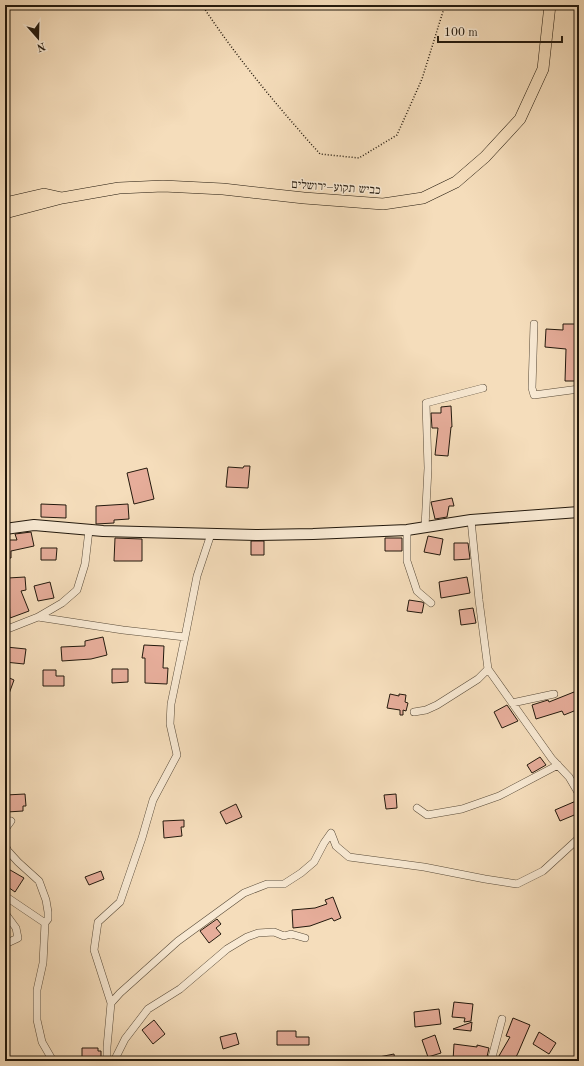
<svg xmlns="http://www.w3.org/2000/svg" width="584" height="1066" viewBox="0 0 584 1066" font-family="'Old Standard TT','Frank Ruhl Libre',serif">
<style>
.building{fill:#e6ad9a;stroke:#23190d}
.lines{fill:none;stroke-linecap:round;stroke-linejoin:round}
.street-casing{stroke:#584a38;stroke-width:8}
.secondary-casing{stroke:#23190d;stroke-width:12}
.primary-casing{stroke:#23190d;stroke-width:12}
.path{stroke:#23190d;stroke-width:1.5;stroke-dasharray:1 2;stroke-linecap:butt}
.street{stroke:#f8e9d3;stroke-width:7}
.secondary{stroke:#f8e9d3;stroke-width:10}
.primary{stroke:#f5ddbb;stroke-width:11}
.labels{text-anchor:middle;stroke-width:3;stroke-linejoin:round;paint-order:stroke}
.street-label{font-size:12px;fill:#23190d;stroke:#f8e9d3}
</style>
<rect width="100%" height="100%" fill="#f5ddbb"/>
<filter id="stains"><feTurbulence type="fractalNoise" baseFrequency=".005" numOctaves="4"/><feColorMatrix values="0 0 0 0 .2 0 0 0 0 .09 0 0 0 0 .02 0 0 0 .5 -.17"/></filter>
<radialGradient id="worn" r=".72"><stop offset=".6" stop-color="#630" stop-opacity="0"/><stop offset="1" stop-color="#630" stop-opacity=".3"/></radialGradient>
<path class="building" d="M563,324H579V334H576L575,348H579V381H565L566,349L545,347L546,329L563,330Z
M451,406L452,427H451L448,456L435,455L438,428H432L431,413H441V407Z
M244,466H250L248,488L226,487L228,467L243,468Z
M147,468L154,499L134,504L127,473Z
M452,498L454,506H449L447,517L435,519L431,502Z
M41,504L66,505V518L41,517Z
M128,504L129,519L114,520V523L96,524V506Z
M31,532L34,546L11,551V558H5V540H17L15,534Z
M428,536L443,539L440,555L424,552Z
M115,538L142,539V561H114Z
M385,538H402V551H385Z
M251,541H264V555H251Z
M454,543H468L470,559L454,560Z
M41,548H57L56,560H41Z
M25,577L26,590L21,591L29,611L10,618L8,578Z
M467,577L470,593L441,598L439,582Z
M50,582L54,598L38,601L34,586Z
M409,600L422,602L424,603L422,613L407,611Z
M473,608L476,623L461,625L459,610Z
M103,637L107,655L91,659L62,661L61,647L85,646V641Z
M144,645L164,646L163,668H168L167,684L145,683V658H142Z
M6,647L26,649L24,664L5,662Z
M112,669H128V682L112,683Z
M43,670H56V676H64V686H43Z
M5,676L14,680L6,702H5Z
M574,692L579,705V709L564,715L562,711L536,719L532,705L548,700L549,702Z
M390,694L399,696V694L406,695L405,702L408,703L406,711L403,710V715H400V710L387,708Z
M507,705L518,721L502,728L494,712Z
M540,757L546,765L532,773L527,765Z
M25,794L26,806H23V811L7,812L6,795Z
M396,794L397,808L386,809L384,795Z
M576,801L579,809V813L560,821L555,810Z
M236,804L242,817L226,824L220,812Z
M184,820V827H181L182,836L164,838L163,821Z
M5,867L24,878L15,892L5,885Z
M101,871L104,879L89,885L85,877Z
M333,897L341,918L334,921L332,918L310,926L293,928L292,910L315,908L327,904L325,900Z
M217,919L221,924L216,928L221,934L209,943L200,931Z
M454,1002L473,1004L471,1021L464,1022L465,1018L452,1017Z
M439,1009L441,1024L415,1027L414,1012Z
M513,1018L530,1025L518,1053L514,1061H496L510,1037L506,1036Z
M154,1020L165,1034L153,1044L142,1030Z
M472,1022L471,1031L453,1029Z
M277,1031H296V1037H309V1045H277Z
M539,1032L556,1043L549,1054L533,1044Z
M236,1033L239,1044L223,1049L220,1037Z
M435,1035L441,1053L428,1057L422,1040Z
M454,1044L477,1047V1045L489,1048L486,1061H453Z
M82,1048H98V1051H101V1061H82Z
M394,1054L395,1061H374V1058Z"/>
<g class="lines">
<g class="street-casing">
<path id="street" d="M534,324L532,388L534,395L579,389
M471,520L479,600L488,669L552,759L569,777L579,794
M425,527L428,468L426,403L483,388
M407,530V561L417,591L431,603
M38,617L123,630L185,637
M5,630L38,617L62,603L77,590L85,564L89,530
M512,703L554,694
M414,712L426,710L437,705L478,679L488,669
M417,808L427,815L462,809L499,796L558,765
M5,830L6,828L11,821
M5,845L8,851L18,862L39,881L46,900L48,912V919L45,923
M5,896L45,923L43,963L37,990V1020L42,1042L53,1061
M5,913L16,928L18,938L5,944
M111,1003L120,993L178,941L244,893L267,884H284L301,873L314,862L324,843L331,833L336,846L349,857L424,867L485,879L517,884L543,871L579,838
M107,1061V1047L111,1003L94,950L98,922L120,902L142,838L153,800L177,755L170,724L171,704L185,637L197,576L211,534
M114,1061L125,1039L148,1009L180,989L227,949L247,937L258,933L274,932L284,936L291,934L305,938
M491,1061L502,1019"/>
</g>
<g class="secondary-casing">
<path id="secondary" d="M5,529L34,525L103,531L178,533L258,535L313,534L407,530L471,520L579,512"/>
</g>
<g class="primary-casing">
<path id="primary" d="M5,203L44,194L62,198
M5,213L62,198L119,188L163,186L223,189L304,198L383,204L423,198L456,182L485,157L520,119L543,69L550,5"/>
</g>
<path class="path" d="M202,5C237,58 278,107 320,154L359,158L397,135L422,79L445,5"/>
<use href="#street" class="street"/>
<use href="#secondary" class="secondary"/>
<use href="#primary" class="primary"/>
</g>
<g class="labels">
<g class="street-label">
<text transform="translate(336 187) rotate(4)" y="4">כביש תקוע–ירושלים</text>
</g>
</g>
<rect width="584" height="1066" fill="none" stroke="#f5ddbb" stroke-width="20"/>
<rect x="6" y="6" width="572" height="1054" fill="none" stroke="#23190d" stroke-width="2"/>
<rect x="10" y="10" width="564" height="1046" fill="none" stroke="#23190d"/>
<g transform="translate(38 38) rotate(160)" stroke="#f8e9d3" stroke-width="3" paint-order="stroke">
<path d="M0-3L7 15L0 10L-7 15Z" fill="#23190d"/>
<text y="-6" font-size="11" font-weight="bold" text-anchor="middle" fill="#23190d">N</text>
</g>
<path d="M438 36v6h124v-6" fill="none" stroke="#23190d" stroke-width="2"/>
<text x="444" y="36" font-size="12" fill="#23190d" stroke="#f8e9d3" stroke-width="3" paint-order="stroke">100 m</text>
<rect width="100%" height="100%" filter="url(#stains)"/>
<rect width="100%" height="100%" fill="url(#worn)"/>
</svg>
